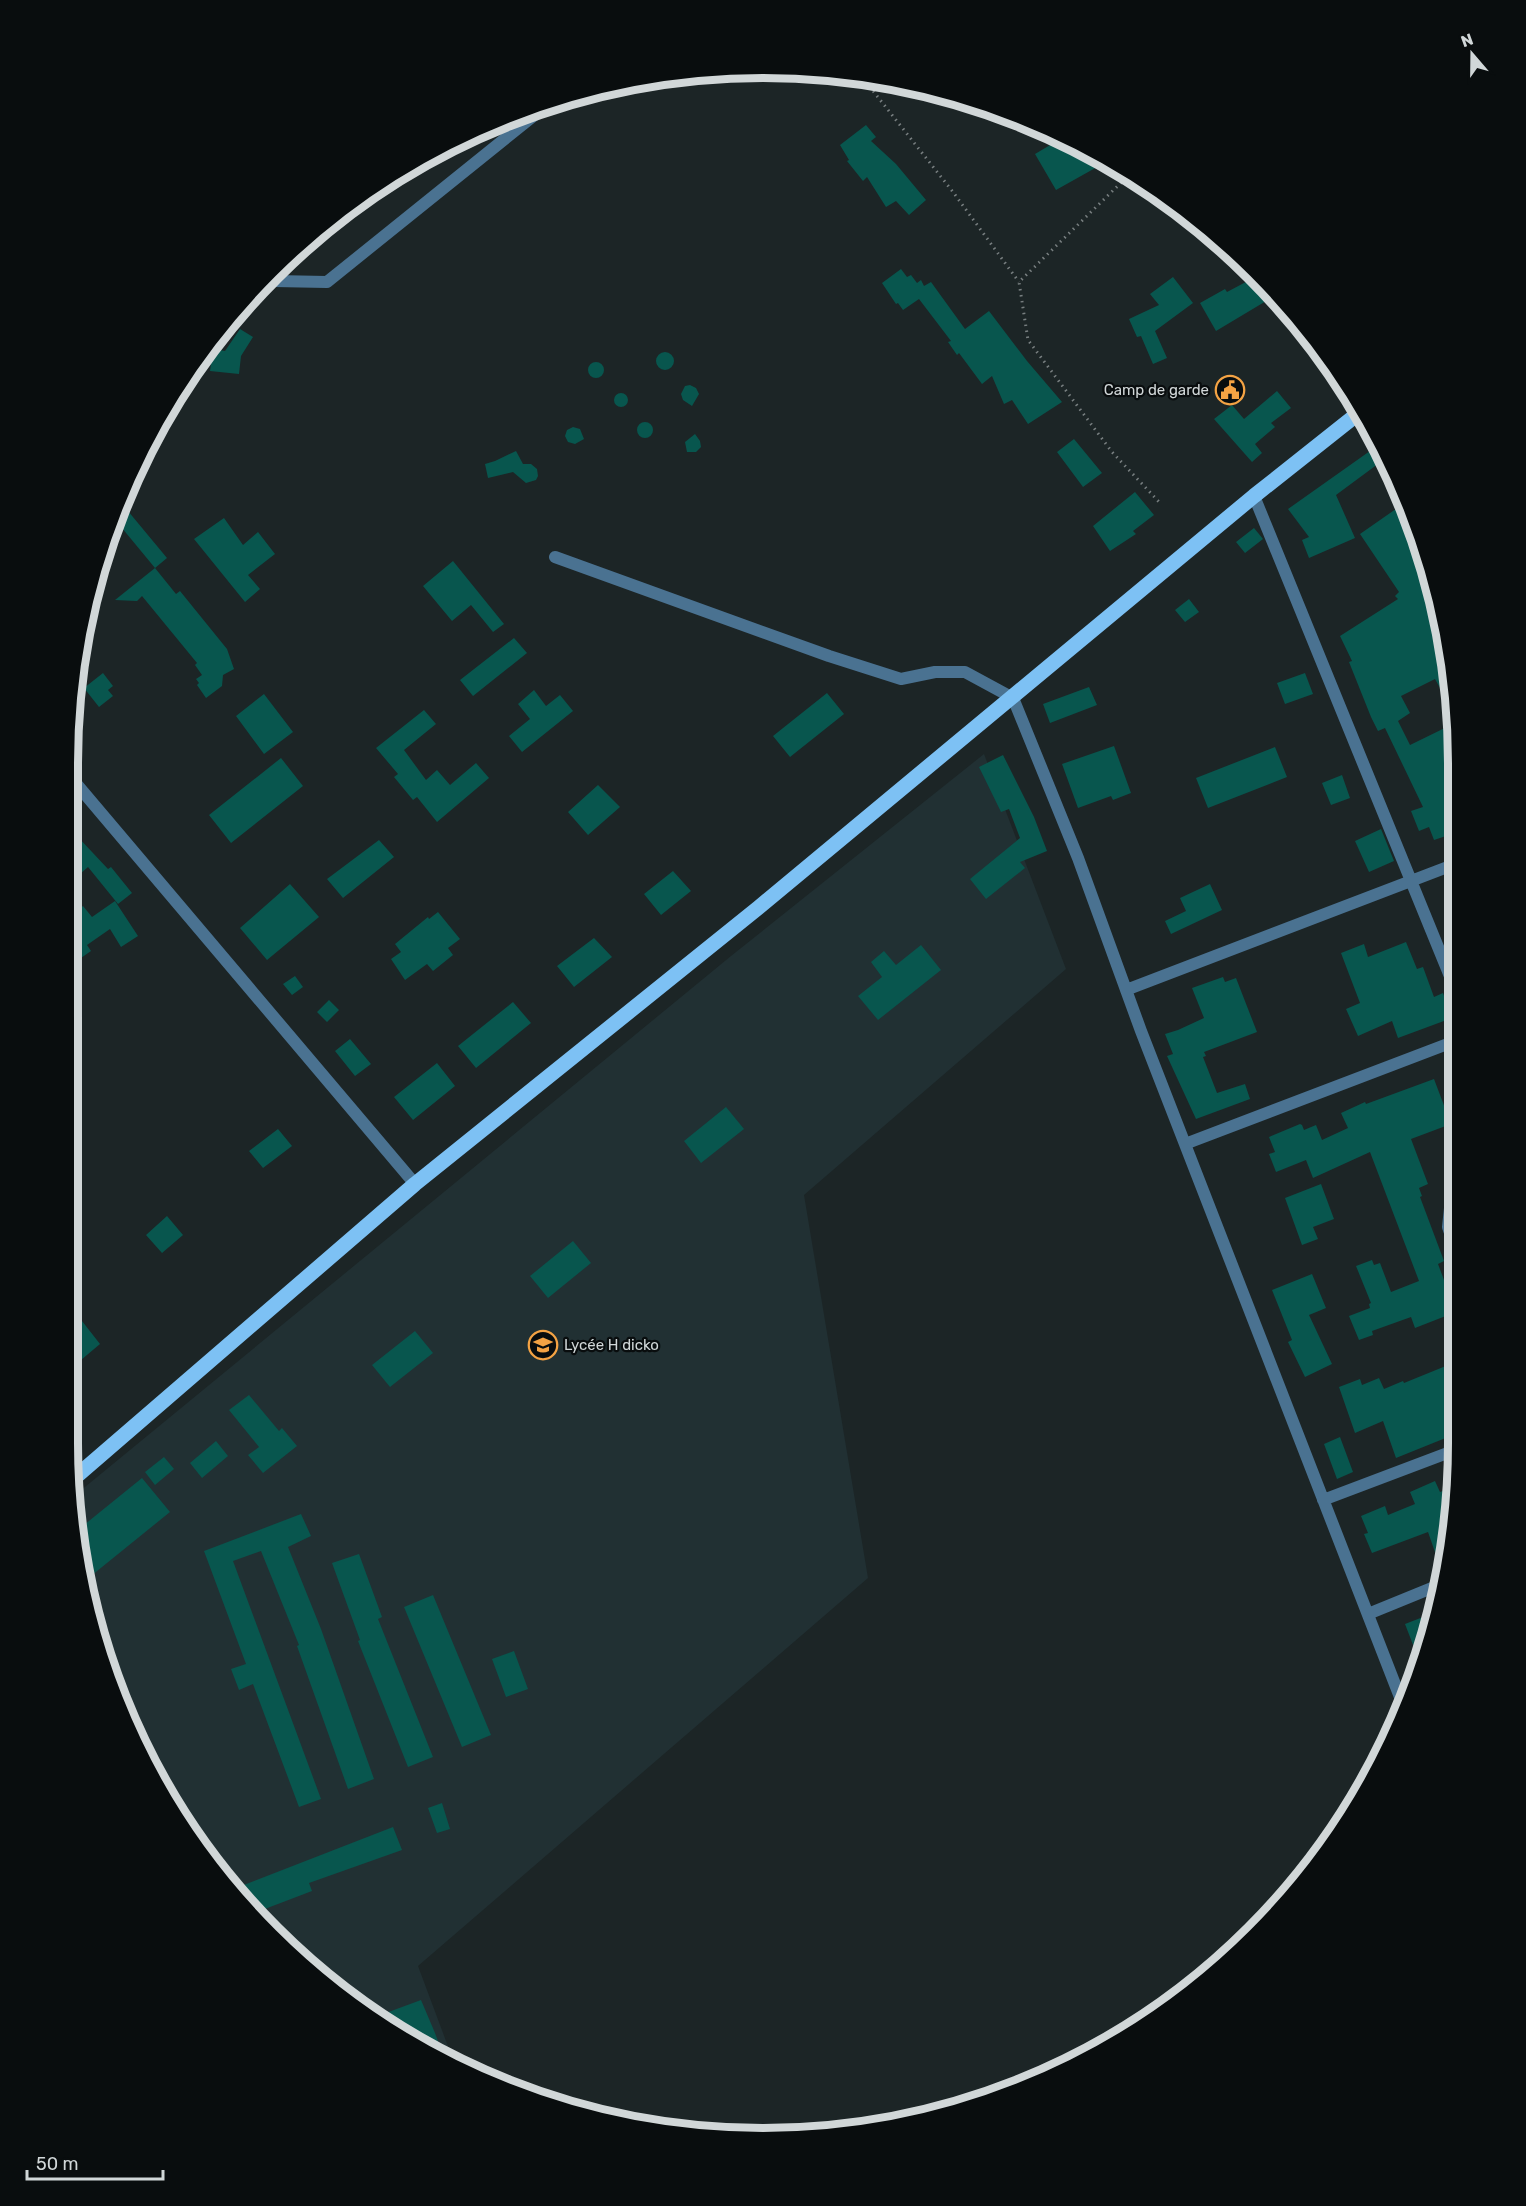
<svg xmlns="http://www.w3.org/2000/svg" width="1526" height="2206" viewBox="0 0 1526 2206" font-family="Rubik,sans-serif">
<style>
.built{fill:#213033}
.building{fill:#08564e}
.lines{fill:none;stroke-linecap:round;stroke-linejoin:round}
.path{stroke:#787f80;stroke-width:3;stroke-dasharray:1.5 4.5;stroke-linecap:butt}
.minor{stroke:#4a7291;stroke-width:12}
.primary{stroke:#7dc1f4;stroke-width:15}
.labels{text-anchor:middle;stroke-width:4.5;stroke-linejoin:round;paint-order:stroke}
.poi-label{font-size:15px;fill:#d1d7d8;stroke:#090d0e;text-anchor:end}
.rim{fill:none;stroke:#d1d7d8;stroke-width:8}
</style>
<rect width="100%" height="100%" fill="#1c2526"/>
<path class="built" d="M984,754L1066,969L804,1195L868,1578L418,1966L455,2065L415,2045L305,1966L185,1829L121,1709L91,1623L74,1496L731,956Z"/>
<path class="building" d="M866,125L876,137L871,141L896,164L926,200L909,215L896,201L886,207L867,177L863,181L847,161L849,160L840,145Z
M1062,138L1106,162L1056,190L1035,154Z
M901,269L907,277L911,275L917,283L921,280L924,286L931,282L965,329L989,311L1027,361L1062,402L1028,424L1012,400L1004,404L992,376L982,384L959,353L957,355L948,342L951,341L919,299L903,310L898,303L896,304L882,283Z
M1259,275L1276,295L1216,331L1200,303L1225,289L1227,292Z
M1173,277L1193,303L1155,331L1167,358L1153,364L1141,336L1137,337L1129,319L1159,305L1150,294Z
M240,329L253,337L241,356L239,374L210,371L213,349L225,351Z
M656 361a9 9 0 1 1 18 0a9 9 0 1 1-18 0Z
M588 370a8 8 0 1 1 16 0a8 8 0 1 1-16 0Z
M690,385L696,388L699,394L692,406L683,400L681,394L685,386Z
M1277,391L1291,408L1271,423L1275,427L1255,444L1262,453L1252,462L1214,419L1232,405L1244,419Z
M614 400a7 7 0 1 1 14 0a7 7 0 1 1-14 0Z
M637 430a8 8 0 1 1 16 0a8 8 0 1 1-16 0Z
M573,427L580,429L584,439L575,444L568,442L565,436L567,430Z
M695,434L700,441L701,447L696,452H687L685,442Z
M1074,439L1102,473L1083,487L1057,452Z
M1377,446L1386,458L1336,495L1355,538L1309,558L1302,540L1309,537L1288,509Z
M516,451L523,464H531L537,469L538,476L536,480L526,483L513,472L488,478L485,464L495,461Z
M1135,492L1154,515L1133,531L1136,534L1110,551L1093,526Z
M1403,504L1445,628L1454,713L1435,679L1401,696L1410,713L1398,721L1410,745L1455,723L1458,763V816L1444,822L1449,835L1434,840L1429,827L1419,831L1411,811L1423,807L1385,728L1378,731L1371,717L1349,662L1352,661L1340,636L1398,599L1395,596L1399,592L1360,534Z
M123,505L167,558L155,568L117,522Z
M224,518L243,545L258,532L275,554L248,575L260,589L245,602L194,539Z
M1254,528L1263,539L1245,553L1236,542Z
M453,561L504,624L493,632L471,605L452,621L423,586Z
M155,568L176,594L180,591L227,649L234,669L223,675L222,686L206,698L197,685L199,683L196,679L202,675L195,665L197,663L142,596L137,601L115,600Z
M1189,599L1199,612L1185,622L1175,610Z
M514,638L527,653L473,696L460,680Z
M103,673L113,686L108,690L113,696L99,707L84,688Z
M1305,673L1313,694L1285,704L1277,683Z
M1089,687L1097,705L1050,723L1043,704Z
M534,690L546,706L560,695L573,711L522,752L509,736L530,719L518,704Z
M827,693L844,714L790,757L773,736Z
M264,694L293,732L264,754L236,716Z
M424,710L436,724L404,750L426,780L437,770L450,785L476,763L489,778L437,822L417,797L413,800L394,777L398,774L376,748Z
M1114,746L1131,793L1113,800L1111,796L1078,808L1062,764Z
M1275,747L1287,777L1208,808L1196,778Z
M1003,755L1034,817L1047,851L1020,862L1025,868L986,899L970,879L1020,838L1009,809L1001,812L979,767Z
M281,758L303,786L231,843L209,815Z
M1342,775L1350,798L1331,805L1322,783Z
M598,785L620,807L588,835L568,812Z
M1381,829L1394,861L1369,872L1355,841Z
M77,836L108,869L111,867L132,893L118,904L88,867L80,874L68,860V844Z
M379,840L394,857L343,898L327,879Z
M673,871L691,891L661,915L644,894Z
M290,884L319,917L267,960L240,928Z
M1210,884L1222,910L1171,934L1165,921L1186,911L1180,898Z
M115,901L138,936L121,947L110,929L87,945L91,951L68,967V918L83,906L92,917Z
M438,912L460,939L448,948L453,955L433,971L427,964L405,980L391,959L401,952L395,944L428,917L429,919Z
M594,938L612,957L574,987L557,966Z
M1406,942L1417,969L1423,967L1434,997L1443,993L1452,1018L1398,1038L1392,1021L1358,1036L1346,1009L1360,1003L1341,953L1364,944L1368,957Z
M921,945L941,970L878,1020L858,996L882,977L871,962L884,951L896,965Z
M295,976L303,987L292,995L283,984Z
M1223,977L1225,982L1236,978L1257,1032L1204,1052L1206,1056L1203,1057L1217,1093L1245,1084L1250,1099L1196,1119L1167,1056L1173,1054L1165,1034L1178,1030L1204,1018L1192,988Z
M329,1000L339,1010L327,1022L317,1012Z
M513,1002L531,1023L476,1068L458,1046Z
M350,1039L371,1064L355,1076L335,1051Z
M437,1063L455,1086L413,1120L394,1097Z
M1434,1079L1451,1124L1411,1139L1428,1184L1419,1188L1422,1196L1420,1197L1444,1261L1438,1264L1456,1312L1415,1328L1411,1317L1372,1331L1373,1335L1359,1340L1349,1316L1370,1308L1369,1304L1371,1303L1356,1266L1372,1260L1374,1265L1380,1263L1391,1292L1419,1281L1370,1152L1313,1178L1306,1160L1276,1172L1269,1154L1275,1152L1269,1137L1300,1124L1302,1125L1304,1130L1316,1125L1322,1140L1348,1128L1341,1113L1365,1102L1366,1104Z
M726,1107L744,1129L701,1163L684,1141Z
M278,1129L292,1146L263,1168L249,1151Z
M1321,1184L1334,1219L1313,1227L1318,1239L1302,1245L1285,1198Z
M167,1216L183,1235L162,1253L146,1235Z
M573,1241L591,1263L548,1298L530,1276Z
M1312,1274L1326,1308L1309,1315L1332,1364L1305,1377L1288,1342L1292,1340L1272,1290Z
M82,1321L100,1344L68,1371V1333Z
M415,1331L433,1353L390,1387L372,1365Z
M1458,1361V1433L1396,1458L1383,1421L1355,1433L1339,1387L1360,1379L1362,1385L1379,1378L1384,1389L1403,1381L1404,1383Z
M249,1395L279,1431L282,1428L297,1446L263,1473L248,1455L259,1447L229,1410Z
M1340,1437L1353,1472L1337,1479L1324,1444Z
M216,1441L228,1456L202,1478L190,1463Z
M164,1457L174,1469L155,1485L145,1472Z
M142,1478L170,1512L86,1580L79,1529Z
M1435,1481L1440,1492L1454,1487L1445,1575H1443L1428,1532L1372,1553L1364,1534L1368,1533L1361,1516L1385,1506L1388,1515L1415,1504L1410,1492Z
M301,1514L311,1536L288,1547L321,1629L374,1779L348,1789L297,1646L299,1645L261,1551L233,1561L321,1799L299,1807L253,1684L239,1690L231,1669L246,1664L204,1551Z
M359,1554L382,1617L378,1619L433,1757L408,1767L358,1641L360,1640L332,1563Z
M433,1595L491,1735L462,1747L404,1607Z
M1423,1617L1429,1631L1420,1663L1405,1624Z
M514,1651L528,1689L506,1697L492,1659Z
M442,1803L450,1829L437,1833L428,1808Z
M393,1827L402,1850L309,1883L312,1891L257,1912L236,1888Z
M421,2000L435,2033L445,2060L423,2049L415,2030L401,2035L375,2017Z"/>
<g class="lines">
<path class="path" d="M862,77L953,192L1019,282
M1130,174L1019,282L1028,340L1112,452L1161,504"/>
<path class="minor" d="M269,274L274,281L327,282L547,105
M1254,496L1458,996
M555,557L829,656L901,679L935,672H965L1013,698L1078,858L1141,1031L1405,1710
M68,774L415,1184
M1126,990L1458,863
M1185,1144L1458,1040
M1458,1196L1451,1199L1448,1227L1458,1256
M1323,1500L1458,1449
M1368,1614L1444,1583"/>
<path class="primary" d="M72,1480L415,1184L758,908L1254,496L1360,412"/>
</g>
<defs>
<g id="civic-ring" transform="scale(1.5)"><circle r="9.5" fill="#090d0e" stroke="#f4a344" stroke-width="1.5"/><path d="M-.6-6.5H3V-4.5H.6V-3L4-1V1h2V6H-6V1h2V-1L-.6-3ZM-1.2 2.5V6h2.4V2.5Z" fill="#f4a344"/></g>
<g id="school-ring" transform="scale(1.5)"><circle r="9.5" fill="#090d0e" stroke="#f4a344" stroke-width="1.5"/><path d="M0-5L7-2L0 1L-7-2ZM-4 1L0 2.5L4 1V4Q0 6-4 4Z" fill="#f4a344"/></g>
</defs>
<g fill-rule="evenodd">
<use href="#civic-ring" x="1230" y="390"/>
<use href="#school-ring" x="543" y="1345"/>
</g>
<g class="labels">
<g class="poi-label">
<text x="1209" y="395">Camp de garde</text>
<text x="564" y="1350" text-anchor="start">Lycée H dicko</text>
</g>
</g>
<path d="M0 0H1526V2206H0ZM763 78H763A685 685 0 0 1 1448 763V1443A685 685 0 0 1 763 2128H763A685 685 0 0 1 78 1443V763A685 685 0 0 1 763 78Z" fill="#090d0e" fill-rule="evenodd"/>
<path class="rim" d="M763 78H763A685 685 0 0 1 1448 763V1443A685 685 0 0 1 763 2128H763A685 685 0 0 1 78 1443V763A685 685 0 0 1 763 78Z"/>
<g transform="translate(1472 54) rotate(340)" stroke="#090d0e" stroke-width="4.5" paint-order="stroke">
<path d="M0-4.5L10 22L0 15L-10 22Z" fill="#d1d7d8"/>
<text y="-9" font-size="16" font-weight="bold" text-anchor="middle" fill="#d1d7d8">N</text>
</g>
<path d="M27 2170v9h136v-9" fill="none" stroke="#d1d7d8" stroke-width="3"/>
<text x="36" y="2170" font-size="18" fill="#d1d7d8" stroke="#090d0e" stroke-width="4.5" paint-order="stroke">50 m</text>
</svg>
